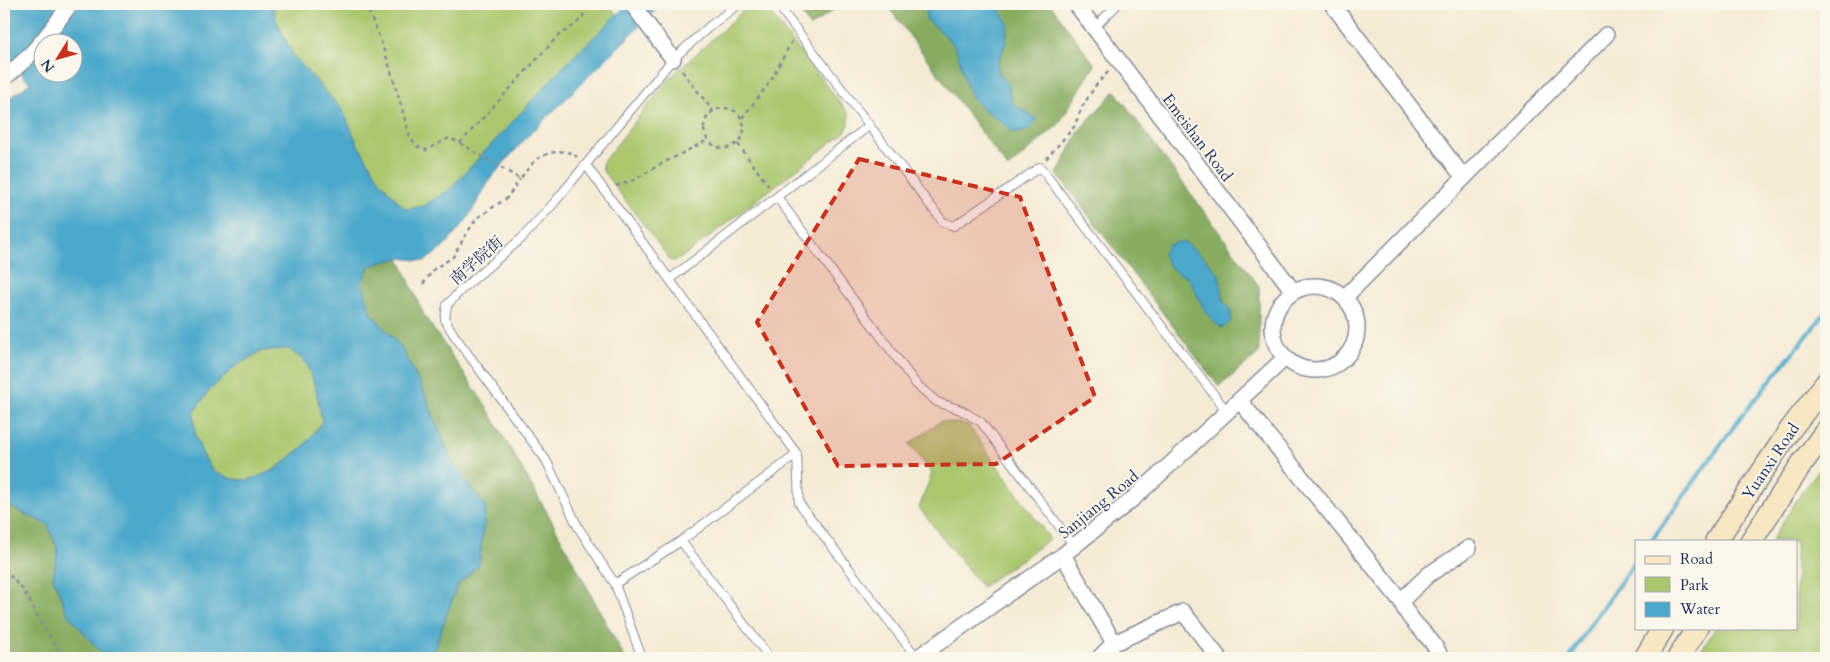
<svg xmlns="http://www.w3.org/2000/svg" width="1830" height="662" viewBox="0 0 1830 662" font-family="Cardo,'Noto Serif SC',serif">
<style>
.green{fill:#aac76e;stroke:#627b66}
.forest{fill:#87ac61;stroke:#516e60}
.water{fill:#4ba8ca;stroke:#336c94;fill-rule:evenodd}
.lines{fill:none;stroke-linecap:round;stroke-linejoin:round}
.stream{stroke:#4ba8ca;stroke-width:4.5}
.lane-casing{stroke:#888d9a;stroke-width:10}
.street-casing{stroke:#888d9a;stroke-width:18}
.secondary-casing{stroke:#888d9a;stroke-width:24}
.path{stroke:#888d9a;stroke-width:2.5;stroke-dasharray:4 4;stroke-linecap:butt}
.lane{stroke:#fff;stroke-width:8}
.street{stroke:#fff;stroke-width:15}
.secondary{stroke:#f9e7c3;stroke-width:21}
.marked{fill:#c8321e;fill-opacity:0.2;stroke:#c8321e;stroke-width:4;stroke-dasharray:10 6;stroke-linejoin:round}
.labels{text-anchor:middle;stroke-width:4;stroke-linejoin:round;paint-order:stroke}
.street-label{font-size:16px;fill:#1b2f5e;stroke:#fbf7ec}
</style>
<rect width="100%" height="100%" fill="#fbf7ec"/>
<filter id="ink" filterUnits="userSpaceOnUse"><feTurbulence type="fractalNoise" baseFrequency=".02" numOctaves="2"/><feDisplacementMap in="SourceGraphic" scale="10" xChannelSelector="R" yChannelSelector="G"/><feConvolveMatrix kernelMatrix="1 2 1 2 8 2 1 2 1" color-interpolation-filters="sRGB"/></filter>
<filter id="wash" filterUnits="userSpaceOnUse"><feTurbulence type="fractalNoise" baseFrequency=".0096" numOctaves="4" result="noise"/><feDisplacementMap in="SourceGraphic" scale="20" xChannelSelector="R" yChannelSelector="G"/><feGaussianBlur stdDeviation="1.12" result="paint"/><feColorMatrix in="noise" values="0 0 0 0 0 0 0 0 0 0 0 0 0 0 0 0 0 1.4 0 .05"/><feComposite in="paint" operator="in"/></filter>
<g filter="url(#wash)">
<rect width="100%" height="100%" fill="#f5ebd5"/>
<path class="green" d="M273,4H609L617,15L564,66L450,189L424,207L405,209L381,182L358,145L343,111L293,55L276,20Z
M753,5L765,7L771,14L849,114V124L845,132L680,259L671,261L603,171L602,163L669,79L746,8Z
M289,349L306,362L316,389L322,422C316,430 311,439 304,446C279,470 233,501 207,461C198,447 192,431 194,414C197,396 246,355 263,350C271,348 281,350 289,349Z
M941,421L968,425L1050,539L982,587L919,508L932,473L909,444Z
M1826,460V658H1697L1715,628H1796V541H1771L1799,496Z"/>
<path class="forest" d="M796,4H842L810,27Z
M886,4H1050L1095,65L1058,125L1008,168Z
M1115,91L1259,286V353L1219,387L1057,174L1080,129Z
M399,258L424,315L486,406L549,516L625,658H431L457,586L479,565L486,507L451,460L424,392L401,347L372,314L361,283L369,266Z
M4,504L48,525L58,551L53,577L67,613L103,654L104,658H4Z"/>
<path class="water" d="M4,4H273L276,20L293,55L343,111L358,145L381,182L405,209L424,206L450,189L564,66L628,4H662L525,139L491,178L466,221L444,247L425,261L399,258L369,266L362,283L372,314L401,347L424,392L451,460L486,507L479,565L457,586L431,658H104L102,654L67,613L53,577L58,551L48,525L4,504V122L6,101L30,83L4,55ZM42,42H72V72H42ZM289,349L306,362L316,389L322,422L305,445L276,469L250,480L232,479L213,471L203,455L195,434L194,412L209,391L234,367L262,351Z
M933,4H995L997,5L1008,23L1006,42L998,63V72L1009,85C1009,109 1021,106 1036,119L1031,129L1020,133L1011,132C1001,116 983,113 973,99C965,88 962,67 958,54C952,39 938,29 926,19V10Z
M1177,242L1186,243L1207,260L1219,275L1224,303L1231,310V322L1222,328C1204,317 1198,295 1188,277C1173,272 1169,268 1163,254L1167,246Z"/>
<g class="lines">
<path class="stream" d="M1651,541L1740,418L1826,312
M1570,658L1588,628L1636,561"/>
</g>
</g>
<g filter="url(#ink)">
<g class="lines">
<g class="lane-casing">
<path id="lane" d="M777,4L943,222L954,226L1040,167L1228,413
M1094,28L1118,4
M586,165L797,454L799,503L917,658
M777,197L916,384L937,402L961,410L981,422L1074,546
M670,279L870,125
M681,541L770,658
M615,584L681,541L797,454
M642,658L615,584L578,527L546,460L454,335L445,320L447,305L461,290L522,238L554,203L673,59L711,25L739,4"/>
</g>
<g class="street-casing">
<path id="street" d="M632,4L673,59
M1076,4L1293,291
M1332,4L1464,178
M4,78C32,56 50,33 70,4
M1273 328a42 42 0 1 1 84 0a42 42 0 1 1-84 0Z
M1345,297L1606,35
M1240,401L1401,601C1410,625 1433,636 1441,658
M1063,555L1114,643
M1401,601L1428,575L1469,548
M917,658L1063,555L1134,498L1285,358
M1099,658L1114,643L1183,612L1219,658"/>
</g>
<g class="secondary-casing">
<path id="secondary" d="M1716,541L1790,430L1826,383
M1751,541L1803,462L1826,431
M1645,658L1663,628
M1678,658L1697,628"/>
</g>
<path class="path" d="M365,4C386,47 397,92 410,137L416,146L426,150L449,138L460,143L559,35C573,27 584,20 588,4
M682,71L713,111
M704 128a20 20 0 1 1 40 0a20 20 0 1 1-40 0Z
M742,118L770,82L792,41
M460,143L520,179C525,173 532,162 539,158C550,151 568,148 577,157
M738,144L770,188
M1046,159L1074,127L1082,107L1096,85L1109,71
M616,186L636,179L659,165L708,140
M423,284L434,269L453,257L465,236L477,218L507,198L520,179
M4,569L24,591L44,628L65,658"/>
<use href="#lane" class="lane"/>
<use href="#street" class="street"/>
<use href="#secondary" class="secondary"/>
</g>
</g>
<path class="marked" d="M859,159L1020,197L1095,397L996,464L838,466L757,322Z"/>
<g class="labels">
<g class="street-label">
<text transform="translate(1198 137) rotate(53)" y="6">Emeishan Road</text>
<text transform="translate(476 260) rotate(-41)" y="6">南学院街</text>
<text transform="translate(1770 461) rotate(-56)" y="6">Yuanxi Road</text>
<text transform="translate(1098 504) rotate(-39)" y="6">Sanjiang Road</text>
</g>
</g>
<rect width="1830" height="662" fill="none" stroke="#fbf7ec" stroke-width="20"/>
<rect x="1635" y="540" width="162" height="90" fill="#fbf7ec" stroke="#a1a7b3"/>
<rect x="1645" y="556" width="25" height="8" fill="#f9e7c3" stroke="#a1a7b3"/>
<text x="1680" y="564" font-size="15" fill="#1b2f5e">Road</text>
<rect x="1645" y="577" width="25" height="15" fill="#aac76e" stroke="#a1a7b3"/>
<text x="1680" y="590" font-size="15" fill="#1b2f5e">Park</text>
<rect x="1645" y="602" width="25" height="15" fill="#4ba8ca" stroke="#a1a7b3"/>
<text x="1680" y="614" font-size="15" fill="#1b2f5e">Water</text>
<g transform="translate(58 58) rotate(233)"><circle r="24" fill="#fbf7ec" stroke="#a1a7b3"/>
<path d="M0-4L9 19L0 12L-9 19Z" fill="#c8321e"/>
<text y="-8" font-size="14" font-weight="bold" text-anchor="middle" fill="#1b2f5e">N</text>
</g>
</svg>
